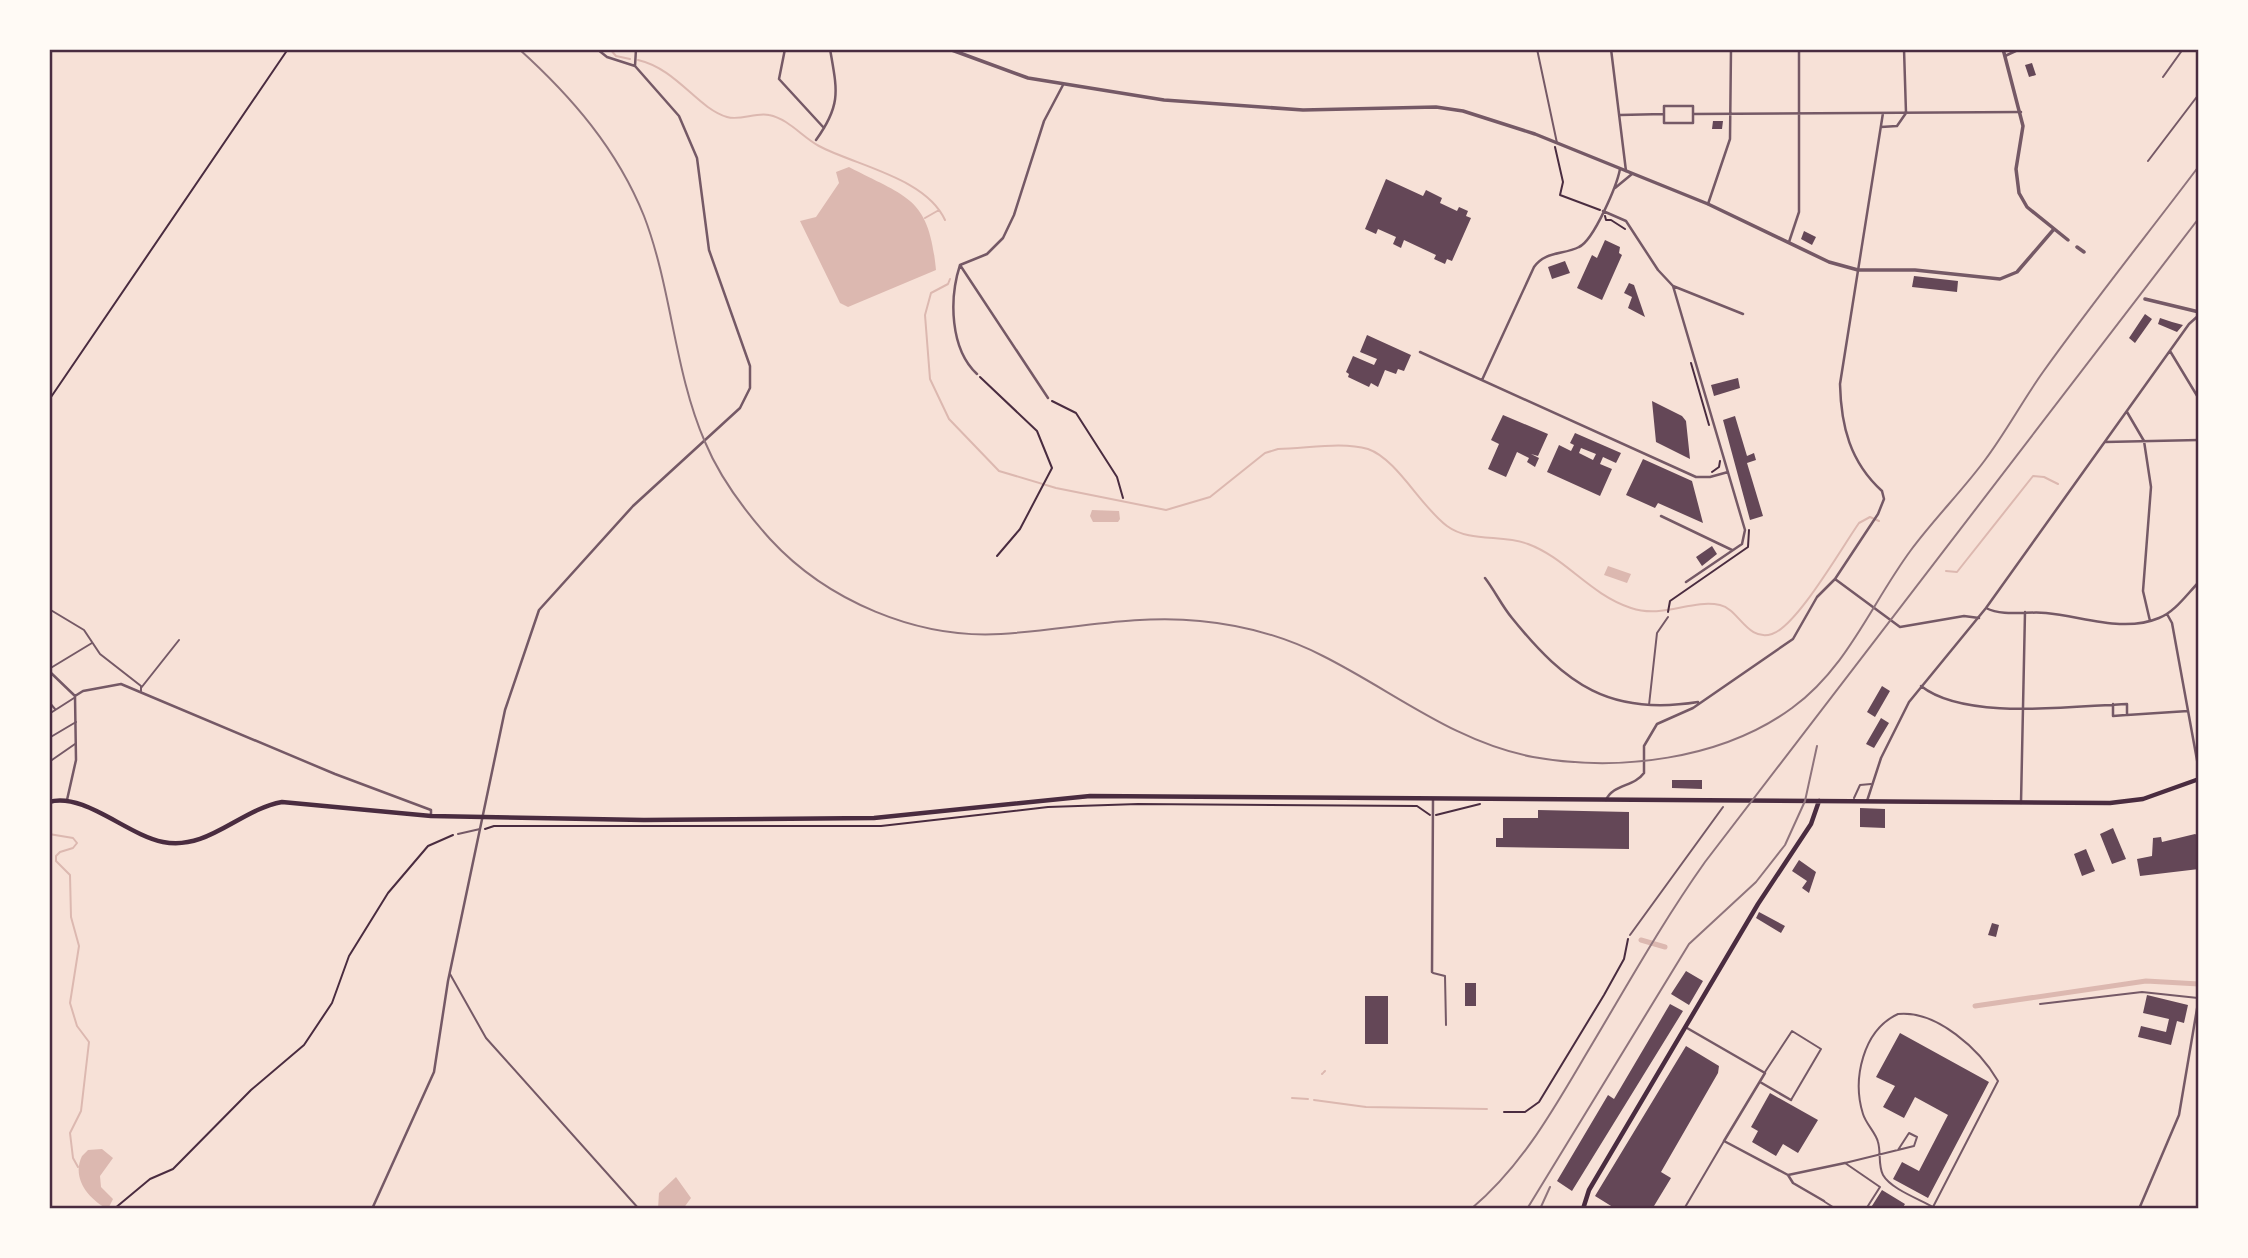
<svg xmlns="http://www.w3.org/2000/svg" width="2248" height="1258" viewBox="0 0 2248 1258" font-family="Merriweather,serif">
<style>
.water{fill:#dcb8b0}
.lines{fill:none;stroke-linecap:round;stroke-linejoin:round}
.stream{stroke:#dcb8b0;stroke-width:2}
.canal{stroke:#dcb8b0;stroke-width:5}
.building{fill:#644757;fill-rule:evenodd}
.path{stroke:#4a2c40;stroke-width:2}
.service{stroke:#755966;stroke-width:2}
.minor{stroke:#755966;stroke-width:2.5}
.tertiary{stroke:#755966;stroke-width:3.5}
.secondary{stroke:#4a2c40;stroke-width:4.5}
.rail{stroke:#8f747c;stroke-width:2}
.neatline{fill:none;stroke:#4a2c40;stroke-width:2.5}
</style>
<rect width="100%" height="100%" fill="#f7e1d7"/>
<path class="water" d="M849,167C908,198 929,197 936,270L848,307L840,303L800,221L816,217L839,183L836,172Z
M1092,510L1119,511L1120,519L1118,522H1093L1090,516Z
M1608,566L1631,574L1627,583L1604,575Z
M102,1149L113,1158L100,1176L101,1187L113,1199L108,1209C89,1200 71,1178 82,1156L88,1150Z
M676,1177L691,1198L683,1209H658L659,1193Z"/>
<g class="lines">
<path class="stream" d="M610,49L616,56L630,59
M638,60C677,69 697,108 727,117C740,121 756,112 769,115C789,119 802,137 819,146C857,166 926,178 945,220
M925,218L939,210
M950,279L948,284L931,293L925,315L930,379L949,419L999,471L1056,488L1166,510L1210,497L1265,453L1278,449C1305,449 1341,441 1368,449C1397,459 1421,507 1447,526C1470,543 1502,534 1528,544C1566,558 1589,594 1631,608C1663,619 1691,599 1720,605C1739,609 1747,642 1772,634C1797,626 1842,547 1859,523L1870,517L1879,521
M1946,571L1957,572L2033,476L2044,477L2058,484
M49,834L73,838L77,843L73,848L60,852L56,856V861L70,875L71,917L79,946L70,1003L77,1026L89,1042L81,1111L70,1133L73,1158L78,1167
M1324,1072L1325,1071
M1322,1074L1323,1073
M1292,1098L1308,1099
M1314,1100L1366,1107L1487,1109"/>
<path class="canal" d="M1641,940L1665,947
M1975,1006L2146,981L2199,984"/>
</g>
<path class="building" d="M2032,63L2036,75L2029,77L2025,65Z
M1713,121H1723L1722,129H1712Z
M1386,179L1423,196L1426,190L1442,198L1440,203L1457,211L1459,207L1468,211L1466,216L1471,218L1452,261L1447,259L1445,264L1434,259L1436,255L1404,240L1401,248L1393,244L1396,237L1378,229L1376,234L1365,229Z
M1804,231L1816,237L1812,245L1801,239Z
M1605,240L1620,247L1619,253L1622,255L1602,300L1577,288L1592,255L1597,258Z
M1565,261L1570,273L1552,279L1548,267Z
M1914,276L1958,281L1957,292L1912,287Z
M1629,283L1634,285L1645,317L1628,308L1632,297L1624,293Z
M2145,314L2152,319L2135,343L2129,338Z
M2160,318L2172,322L2183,325L2177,332L2158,324Z
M1367,335L1411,355L1404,371L1398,369L1396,374L1385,370L1378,387L1371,383L1369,387L1348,377L1349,374L1346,372L1353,356L1374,365L1377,359L1360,352Z
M1738,378L1740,388L1714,396L1711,385Z
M1652,401L1682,416L1686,421L1690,459L1656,442Z
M1503,415L1548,434L1538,456L1531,454L1539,458L1535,467L1527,462L1529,458L1517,452L1506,477L1488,469L1499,444L1491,440Z
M1735,416L1747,456L1754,453L1756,460L1747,463L1763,516L1750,520L1723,420Z
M1575,433L1621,453L1616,463L1603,457L1600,464L1612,469L1600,496L1547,472L1559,445L1571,451L1574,445L1570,443ZM1581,448L1596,454L1593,460L1579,453Z
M1643,459L1692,481L1703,523L1658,503L1655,508L1626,495Z
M1712,546L1717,554L1702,566L1696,557Z
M1882,686L1890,691L1875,717L1867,712Z
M1881,718L1889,723L1874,748L1866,744Z
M1672,780H1702V789L1672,788Z
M1860,808L1885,809V828L1860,827Z
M1538,810L1629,812V849L1496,847V838H1503V818H1538Z
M2113,828L2126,859L2112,864L2100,834Z
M2195,834L2199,836V869L2140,876L2137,859L2152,856L2153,838L2161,837L2162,842Z
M2086,849L2095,871L2082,876L2074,854Z
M1799,860L1816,872L1809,893L1802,888L1807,881L1792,871Z
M1759,912L1785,926L1781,933L1756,918Z
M1992,923L1999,925L1996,937L1988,935Z
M1686,971L1703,981L1689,1005L1671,994Z
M1465,983H1476V1006H1465Z
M2147,995L2188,1005L2184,1023L2177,1021L2171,1045L2138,1037L2141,1026L2166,1032L2169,1019L2143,1013Z
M1365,996H1388V1044H1365Z
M1670,1004L1683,1011L1572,1191L1557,1181L1608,1095L1614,1099Z
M1900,1033L1989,1082L1928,1198L1893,1179L1902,1162L1919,1171L1948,1115L1915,1097L1904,1118L1883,1107L1895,1086L1876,1077Z
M1686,1046L1719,1066L1718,1073L1661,1172L1671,1178L1654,1206L1659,1209H1616L1595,1196Z
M1770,1093L1818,1120L1798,1153L1783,1144L1776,1156L1752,1142L1758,1131L1751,1127Z
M1882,1190L1905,1204L1902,1209H1870Z"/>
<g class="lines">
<path class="path" d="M1555,147L1563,182L1560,195L1600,210
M1605,216L1606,220H1611L1625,229
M1691,363L1709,425
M980,377L1037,431L1052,468L1020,529L997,556
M49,400L288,49
M1052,401L1076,413L1117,477L1123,498
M1712,472L1719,467L1720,461
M1668,612L1670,601L1748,547L1749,530
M1436,815L1480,804
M485,829L494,826H881L1048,807L1138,804L1417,806L1430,815
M1504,1112H1525L1539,1102L1604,995L1624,959L1628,939
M114,1209L150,1179L173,1169L251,1090L304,1045L332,1003L349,956L388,893L428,846L453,835"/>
<path class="service" d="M1537,49L1557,143
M2163,77L2183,49
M2148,161L2199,94
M49,609L84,630L100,654L141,686V691
M49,669L92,643
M141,688L179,640
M49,702L55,709
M1649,705L1657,633L1668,617
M49,714L74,698
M49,738L76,722
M49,762L75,744
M1854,798L1860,785L1871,784
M458,834L480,829
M1630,935L1723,807
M1433,973L1445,976L1446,1025
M450,974L486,1038L639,1209
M2040,1004L2142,992L2198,998
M1898,1014C1937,1010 1980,1050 1998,1081L1933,1207C1919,1199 1891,1189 1883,1175C1878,1166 1881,1152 1878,1142C1876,1133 1866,1124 1863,1114C1852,1079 1863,1030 1898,1014Z
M1765,1072L1792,1031L1821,1049L1791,1100
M1845,1163L1914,1146L1917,1137L1909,1133L1898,1150
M1845,1163L1880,1187L1866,1209
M1825,1202L1836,1209
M1684,1209L1724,1141"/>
<path class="minor" d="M597,49L607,57L635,66
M785,49L779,79L824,128
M1611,49L1626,171
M2005,56L2020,49
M1664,106H1693V123H1664Z
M1693,114L2021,112
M1620,115L1664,114
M1881,127L1897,126L1906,113L1904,49
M816,140C842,104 837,90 830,49
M1615,188L1632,174
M1708,204L1730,139L1731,49
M1603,211L1626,221L1658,270L1673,286L1745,530L1742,544L1686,582
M1789,242L1799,212V49
M960,265L987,254L1003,238L1014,215L1044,121L1063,85
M960,265L1048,398
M960,265C949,299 950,349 977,374
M1673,286L1743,314
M2170,351L2199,399
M1420,352L1696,477H1710L1728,472
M1482,380L1534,267C1545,251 1563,255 1579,247C1594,240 1617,185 1620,169
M2127,412L2144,441L2151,487L2143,591L2150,621
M2105,442L2199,440
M1661,516L1732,550
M1485,578C1495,591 1502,606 1512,618C1566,685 1610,716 1698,702
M1835,579L1900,627L1964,616L1979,618
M1986,608C2003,617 2027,611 2046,613C2082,616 2123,633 2159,618C2175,612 2187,594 2199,582
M2167,614L2172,623L2199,771
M49,671L75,696L76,760L67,800
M1921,686C1965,721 2072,706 2127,704V715L2188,711
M75,696L83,691L121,684L335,774L431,810V816
M2113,704V716L2126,715
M1606,800C1613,784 1634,787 1644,773V746L1657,724L1693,708L1793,639L1817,597L1835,579L1878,514L1884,499L1882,491C1850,462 1841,426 1840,384L1883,113
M1867,801L1881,758L1909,702L1986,608L2189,324L2199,315
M2021,803L2025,612
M1432,972L1433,799
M1687,1028L1765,1073L1724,1141L1788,1175L1793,1183L1824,1201
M1760,1082L1791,1100
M1788,1175L1845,1163
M372,1209L434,1072L448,981L505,710L539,610L633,506L740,408L750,388V366L709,250L697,158L679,116L635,66L636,49
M2139,1209L2179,1115L2199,997"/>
<path class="tertiary" d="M949,49L1028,78L1164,100L1303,110L1436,107L1463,111L1535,134L1708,204L1829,262L1858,270H1915L2000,279L2017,272L2054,229
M2003,49L2023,126L2016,169L2019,193L2027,207L2068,240
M2077,247L2084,252
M2145,299L2199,312"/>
<path class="secondary" d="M49,802C84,792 127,835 163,842C208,851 239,810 282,802L431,816L644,820L874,818L1090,796L2110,803L2143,799L2199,779
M1583,1209L1589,1190L1758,904L1811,824L1819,801"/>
<path class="rail" d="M519,49C572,97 617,149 644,216C672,289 674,371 705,442C720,478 744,510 770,539C827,601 917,639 1001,634C1068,630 1133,614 1200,621C1243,625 1284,636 1323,656C1393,691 1454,742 1533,757C1618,772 1721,760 1792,708C1848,667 1871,604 1911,550C1934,519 1962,491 1985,460C2006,432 2023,400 2043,372C2093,302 2147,235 2199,166
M1471,1209C1521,1167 1552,1112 1585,1056C1624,991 1661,924 1705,862L2199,218
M1527,1209L1689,944L1756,882L1785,845L1805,801L1817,746
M1540,1209L1550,1187"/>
</g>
<rect width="2248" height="1258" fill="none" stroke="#fffaf5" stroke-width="102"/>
<rect x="51" y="51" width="2146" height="1156" class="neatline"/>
</svg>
